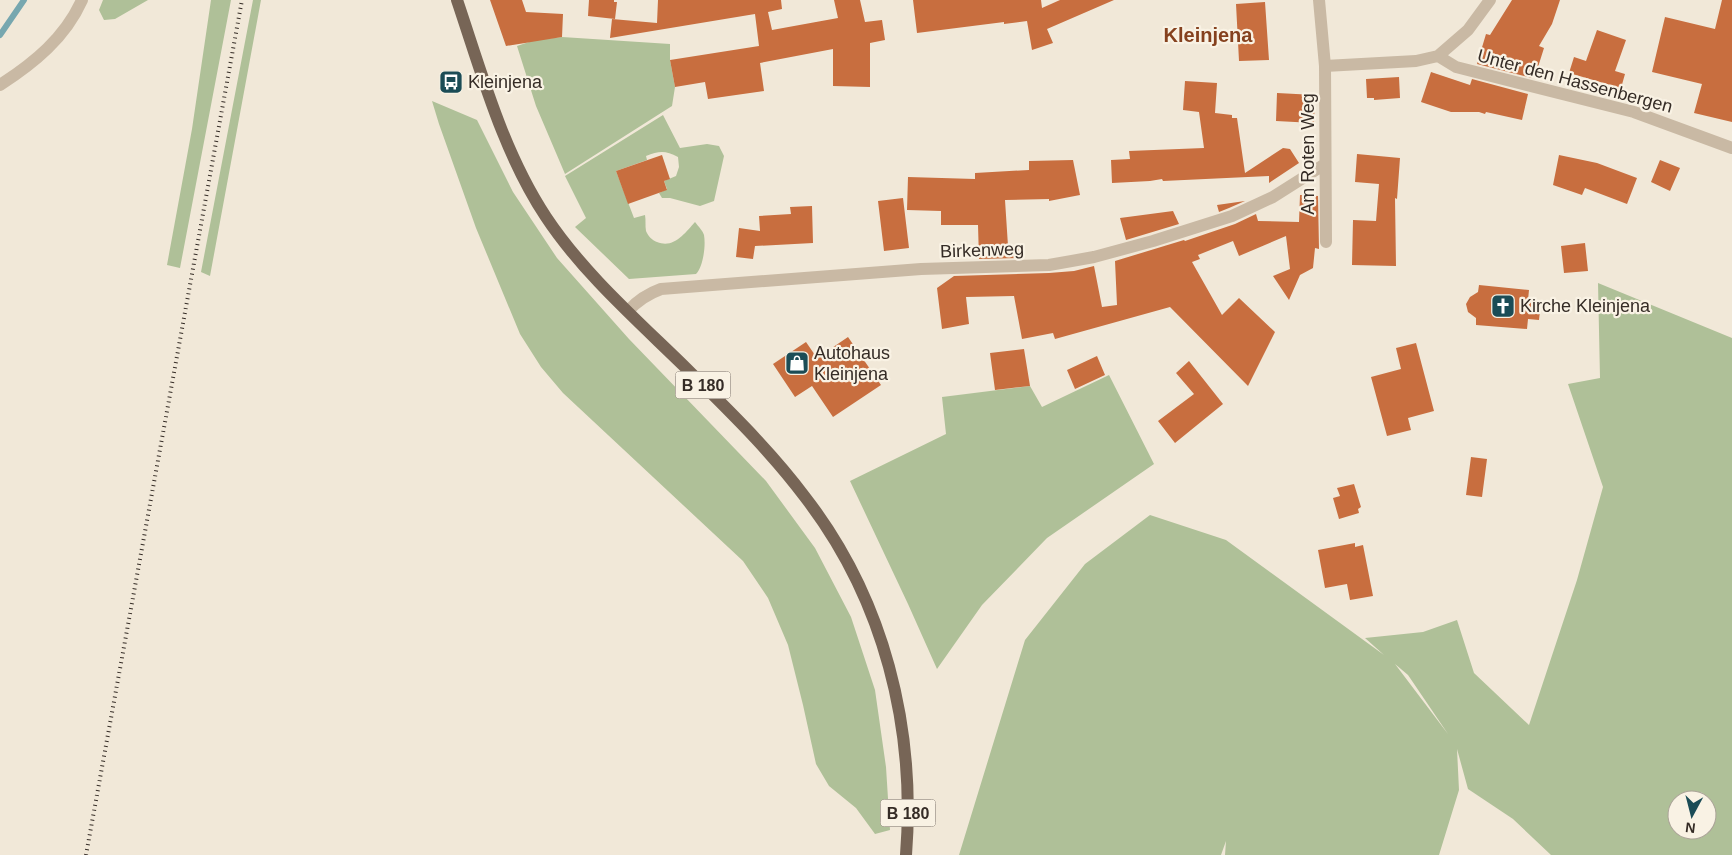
<svg xmlns="http://www.w3.org/2000/svg" width="1732" height="855" viewBox="0 0 1732 855" font-family="Arial,sans-serif">
<style>
.green{fill:#afc098;fill-rule:evenodd}
.lines{fill:none;stroke-linecap:round;stroke-linejoin:round}
.stream{stroke:#77a7af;stroke-width:6}
.building{fill:#c86e3f}
.minor{stroke:#c9b9a4;stroke-width:12}
.major{stroke:#776556;stroke-width:12}
.rail{stroke:#352c26;stroke-width:4;stroke-dasharray:1 4;stroke-linecap:butt}
.labels{text-anchor:middle;stroke-width:4.5;stroke-linejoin:round;paint-order:stroke}
.shield{fill:#f9f2e4;stroke:#70675f;stroke-width:1}
.shield-label{font-size:16px;font-weight:bold;fill:#352c26}
.street-label{font-size:18px;fill:#352c26;stroke:#f9f2e4}
.poi-label{font-size:18px;fill:#352c26;stroke:#f9f2e4;text-anchor:start}
.quarter-label{font-size:20px;font-weight:bold;fill:#85411e;stroke:#f9f2e4}
</style>
<rect width="100%" height="100%" fill="#f1e8d8"/>
<path class="green" d="M103,0H148L115,19L104,20L99,10Z
M211,0H231L180,268L167,265L192,129Z
M253,0H261L210,276L201,272Z
M562,37L670,44V60L675,87L672,106L565,174L536,106L517,46L535,40Z
M432,101L477,120L513,192L557,258L629,339L766,481L815,548L851,617L875,690L886,767L890,830L875,834L856,808L829,786L816,764L803,705L788,645L768,598L743,561L563,393L541,367L520,334L476,228L439,124Z
M663,115L680,148L707,144L719,146L724,156L714,201L700,206L670,198H662L659,193L667,189L664,181L676,176L679,167L678,157C665,150 659,151 646,156L647,160L616,171L634,218L645,215C646,220 645,226 646,231C648,236 652,240 657,242C674,249 685,233 695,222C698,226 703,231 704,235C706,246 703,267 696,274L629,279L575,227L586,218L565,176Z
M1598,283L1732,338V855H1551L1513,819L1468,789L1457,749L1459,790L1439,855H1225L1226,841L1221,855H959L1025,640L1085,564L1150,515L1226,540L1384,655L1365,638L1423,632L1457,620L1474,673L1529,725L1577,580L1603,487L1568,384L1600,378ZM1395,664L1408,675L1448,734ZM1677,800H1707V830H1677Z
M1109,375L1154,464L1047,538L982,605L937,669L908,604L850,481L946,434L942,397L1030,386L1042,407Z"/>
<g class="lines">
<path class="stream" d="M0,35L24,0"/>
</g>
<path class="building" d="M490,0H522L526,12L563,14L562,37L506,46Z
M589,0H614V2H617L615,19L588,16Z
M658,0H781L782,9L768,12L772,30L838,18L834,0H860L865,22L882,20L885,40L870,43V87L833,86V49L760,63L764,91L708,99L705,82L675,87L670,60L759,46L755,14L610,38L612,19L657,23Z
M913,0H1041L1042,8L1060,0H1114L1047,29L1053,43L1032,50L1027,21L1004,24V22L917,33Z
M1512,0H1560L1552,24L1539,46L1544,48L1538,67L1534,65L1532,78L1477,64L1486,34L1490,35Z
M1722,0H1732V122L1694,113L1702,84L1652,72L1665,17L1715,29Z
M1265,2L1269,60L1239,61L1236,4Z
M1597,30L1626,40L1615,71L1625,74L1621,88L1569,73L1574,57L1586,61Z
M1431,72L1470,85L1472,79L1528,94L1522,120L1486,112L1485,114L1479,112H1451L1421,102Z
M1399,77L1400,98L1374,100V98H1367L1366,79Z
M1185,81L1217,83L1215,113L1232,115V118H1237L1245,173L1283,148L1290,149L1299,163L1269,183V176L1163,181L1162,179L1150,181L1112,183L1111,160L1130,159L1129,151L1204,148L1199,112L1183,110Z
M1277,93L1315,95L1314,123L1276,121Z
M1357,154L1400,158L1397,199L1395,198L1396,266L1352,265L1353,220L1376,221L1379,184L1355,182Z
M662,155L670,179L664,181L667,190L628,204L616,171Z
M1559,155L1597,163L1637,178L1627,204L1585,188L1582,195L1553,185Z
M1073,160L1080,195L1049,201V199L1005,200L1008,246L1022,245L1023,258L979,259L978,225H941V211L907,210L908,177L975,179V173L1029,170V161Z
M1660,160L1680,168L1670,191L1651,182Z
M1300,195L1318,196L1319,249L1315,248L1313,268L1300,275L1289,300L1273,276L1290,269L1286,236L1239,256L1233,241L1198,255L1200,259L1192,262L1222,315L1239,298L1275,332L1248,386L1170,307L1055,339L1053,333L1022,339L1014,296L966,297L969,324L942,329L937,288L954,276L1049,273L1074,271L1094,266L1102,307L1117,305L1115,261L1184,240L1185,241L1235,224L1256,214L1258,221L1299,222Z
M903,198L909,248L884,251L878,201Z
M1245,201L1229,208L1219,212L1217,205Z
M812,206L813,243L755,246L753,259L736,257L739,228L760,231L759,216L791,214L790,207Z
M1173,211L1179,224L1126,240L1120,218Z
M1585,243L1588,271L1564,273L1561,246Z
M1479,285L1529,290L1528,300L1541,301L1539,320L1528,319L1527,329L1476,325V318L1468,312L1466,304L1470,297L1478,292Z
M848,337L881,385L833,417L812,386L795,397L773,364L806,342L817,358Z
M1416,343L1434,411L1408,418L1411,430L1387,436L1371,377L1401,369L1396,348Z
M1024,349L1030,386L995,390L990,353Z
M1097,356L1105,375L1075,389L1067,370Z
M1189,361L1223,404L1175,443L1158,421L1194,394L1176,373Z
M1471,457L1487,459L1482,497L1466,495Z
M1354,484L1361,507L1358,509L1359,513L1339,519L1333,498L1340,496L1337,488Z
M1355,543V547L1363,545L1373,596L1350,600L1347,584L1325,588L1318,550Z"/>
<g class="lines">
<path class="minor" d="M1319,0L1325,66L1326,242
M1438,56L1456,67L1634,112L1732,148
M1325,66L1416,61L1438,56L1468,30L1490,0
M0,85C34,63 65,38 82,0
M628,311C638,300 647,294 661,289L921,269L1049,265L1094,257L1153,241L1232,216L1273,197L1325,164"/>
<path class="major" d="M457,0C482,74 503,152 546,217C583,273 638,321 686,368C727,409 770,450 805,497C884,599 916,727 906,855"/>
<path class="rail" d="M86,855L242,0"/>
</g>
<defs>
<g id="bus-square" transform="scale(1.25)"><rect x="-9" y="-9" width="18" height="18" rx="4" fill="#1b4c56" stroke="#f9f2e4"/><path d="M-5-6H5V4H4V6H2V4H-2V6H-4V4H-5ZM-3.5-4V0h7V-4ZM-3.5 1.2v1.5H-2V1.2ZM2 1.2v1.5H3.5V1.2Z" fill="#fff"/></g>
<g id="church-square" transform="scale(1.25)"><rect x="-9" y="-9" width="18" height="18" rx="4" fill="#1b4c56" stroke="#f9f2e4"/><path d="M-1.2-6h2.4v3.5h3.3v2.4h-3.3V6h-2.4V-.1h-3.3v-2.4h3.3Z" fill="#fff"/></g>
<g id="shop-square" transform="scale(1.25)"><rect x="-9" y="-9" width="18" height="18" rx="4" fill="#1b4c56" stroke="#f9f2e4"/><path d="M-5-2.5h2.3a2.7 3.5 0 0 1 5.4 0H5L5.5 6h-11ZM-1.5-2.5h3a1.5 2.3 0 0 0-3 0Z" fill="#fff"/></g>
</defs>
<g fill-rule="evenodd">
<use href="#bus-square" x="451" y="82"/>
<use href="#church-square" x="1503" y="306"/>
<use href="#shop-square" x="797" y="363"/>
</g>
<g class="labels">
<g class="shield">
<rect x="675.5" y="371.5" width="55" height="27" rx="4"/>
<rect x="880.5" y="799.5" width="55" height="27" rx="4"/>
</g>
<g class="shield-label">
<text x="703" y="391">B 180</text>
<text x="908" y="819">B 180</text>
</g>
<g class="street-label">
<text transform="translate(1575 81) rotate(15)" y="6">Unter den Hassenbergen</text>
<text transform="translate(1308 154) rotate(-90)" y="6">Am Roten Weg</text>
<text transform="translate(982 250) rotate(-2)" y="6">Birkenweg</text>
</g>
<g class="poi-label">
<text x="468" y="88">Kleinjena</text>
<text x="1520" y="312">Kirche Kleinjena</text>
<text x="814" y="359">Autohaus<tspan x="814" dy="21">Kleinjena</tspan></text>
</g>
<g class="quarter-label">
<text x="1208" y="42">Kleinjena</text>
</g>
</g>
<g transform="translate(1692 815) rotate(187)"><circle r="24" fill="#f9f2e4" stroke="#aba398"/>
<path d="M0-4L9 19L0 12L-9 19Z" fill="#1b4c56"/>
<text y="-8" font-size="14" font-weight="bold" text-anchor="middle" fill="#352c26">N</text>
</g>
</svg>
